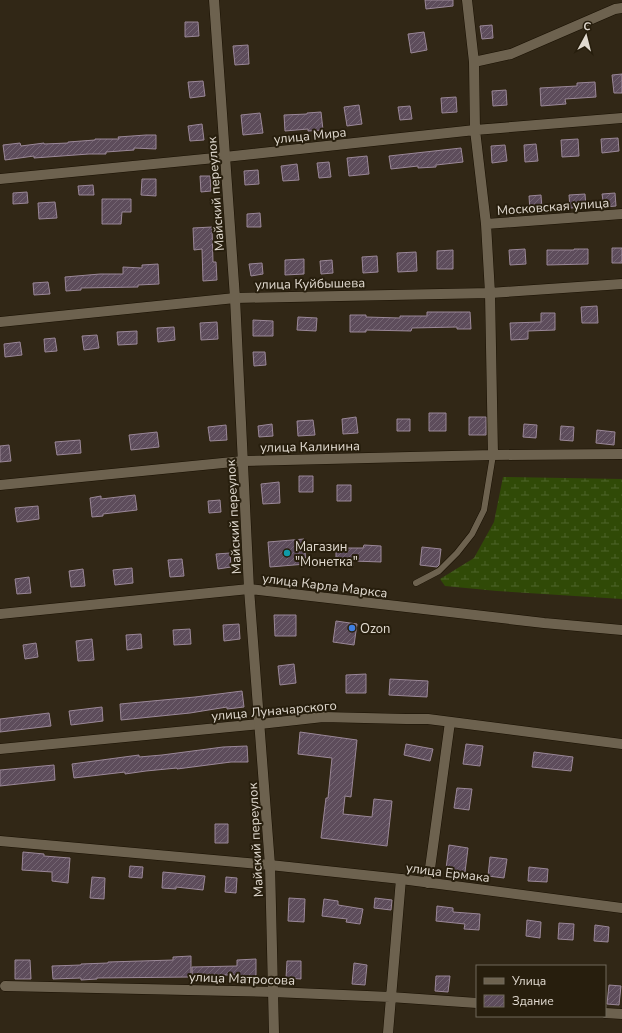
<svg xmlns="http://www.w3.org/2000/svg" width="622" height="1033" viewBox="0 0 622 1033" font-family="'Nunito Sans',sans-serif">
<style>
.wetland{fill:url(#wetland-marsh)}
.building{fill:url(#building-hatch);stroke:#9b8898}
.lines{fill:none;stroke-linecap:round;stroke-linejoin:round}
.service-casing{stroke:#191002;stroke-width:7}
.minor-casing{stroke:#191002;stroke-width:11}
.tertiary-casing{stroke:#191002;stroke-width:11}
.secondary-casing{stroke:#191002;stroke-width:11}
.service{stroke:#6d624f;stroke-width:6}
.minor{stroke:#6d624f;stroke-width:10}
.tertiary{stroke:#6d624f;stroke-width:10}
.secondary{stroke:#6d624f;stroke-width:10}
.culture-dot{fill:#0f9aa8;stroke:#271e0d;stroke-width:1.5}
.shop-dot{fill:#3f7fe0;stroke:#271e0d;stroke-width:1.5}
.labels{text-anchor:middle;stroke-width:4;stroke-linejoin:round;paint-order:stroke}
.street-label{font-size:13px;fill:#e1dad0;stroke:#271e0d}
.poi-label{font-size:13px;fill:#e1dad0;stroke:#271e0d;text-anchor:start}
</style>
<defs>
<pattern id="wetland-marsh" width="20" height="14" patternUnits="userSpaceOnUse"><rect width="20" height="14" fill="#304a07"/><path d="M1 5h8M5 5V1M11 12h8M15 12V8" fill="none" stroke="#4e642a"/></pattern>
<pattern id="building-hatch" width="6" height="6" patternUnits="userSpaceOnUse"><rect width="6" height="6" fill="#5d4c5b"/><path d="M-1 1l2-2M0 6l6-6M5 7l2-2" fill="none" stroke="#746572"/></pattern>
</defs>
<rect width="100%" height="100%" fill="#312716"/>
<path class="wetland" d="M503,477L622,479V599L497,591L445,586L440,579L474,558L494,522Z"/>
<path class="building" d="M425,0H453V6L426,9Z
M185,22H198L199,36L185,37Z
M492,25L493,38L482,39L480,26Z
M424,32L427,50L411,53L408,34Z
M248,45L249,64L235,65L233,46Z
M622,74V93H614L612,75Z
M203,81L205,96L190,98L188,82Z
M595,82L596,97L565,99L566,104L541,106L540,88L577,86V83Z
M506,90L507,105L493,106L492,91Z
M456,97L457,112L442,113L441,98Z
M359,105L362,124L347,126L344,107Z
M410,106L412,119L400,120L398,107Z
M321,112L323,130L308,131V129L285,131L284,115L307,114V113Z
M260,113L263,133L243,135L241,115Z
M202,124L204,140L190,141L188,126Z
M146,135H156V149L134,148V150L106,152V154H89L34,158V156L5,160L3,145L20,143L21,146L44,143V144L68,143V142L95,140V139H119L118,137Z
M618,138L619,151L602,153L601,139Z
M578,139L579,156L562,157L561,140Z
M536,144L538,161L525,162L524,145Z
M505,145L507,161L492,163L491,146Z
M461,148L463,162L436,165V167L418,168V166L391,169L389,156Z
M367,156L369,174L349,176L347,158Z
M329,162L331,177L319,178L317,163Z
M297,164L299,180L283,181L281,166Z
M258,170L259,184L245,185L244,171Z
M200,176H210L211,191L201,192Z
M142,179H156V196L141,195Z
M93,185L94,195H79L78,186Z
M27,192L28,203L13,204V193Z
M615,193L616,206L604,207L602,194Z
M585,194L586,207L570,208L569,195Z
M541,195L542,210L530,211L529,196Z
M102,199H131V212H122L121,224H102Z
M55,202L57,218L39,219L38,203Z
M260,213L261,227H247V214Z
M212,227L213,262H216L217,280L203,281L202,249L194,250L193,228Z
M612,248H622V263H612Z
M525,249L526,264L510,265L509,250Z
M574,249H588V264L547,265V250H574Z
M453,250V269H437V251Z
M416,252L417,271L398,272L397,253Z
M377,256L378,272L363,273L362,257Z
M304,259V274L285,275V260Z
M332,260L333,273L321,274L320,261Z
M262,263L263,274L251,276L249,264Z
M158,264L159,284L138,285V287L81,288V290L66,291L65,277L100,274H123V267L142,268V265Z
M48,282L50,294L34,295L33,283Z
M597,306L598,323H582L581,307Z
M427,312H470L471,329H457V327L412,328L411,331L366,330V332H350V315H366V317L400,318V316H427Z
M541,313H555V330L528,331V339L511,340L510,323L541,322Z
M298,317L317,318L316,331L297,330Z
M253,320L273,321V336H253Z
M217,322L218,339L201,340L200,323Z
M174,327L175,340L158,342L157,328Z
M137,331V344L118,345L117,332Z
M97,335L99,348L84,350L82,336Z
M55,338L57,351L45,352L44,339Z
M20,342L22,355L5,357L4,344Z
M253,352H265L266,365L254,366Z
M429,413H446V431H429Z
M356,417L358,433L343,434L342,419Z
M469,417H486V435H469Z
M397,419H410V431H397Z
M313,420L315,435L298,436L297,421Z
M272,424L273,436L259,437L258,426Z
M524,424L537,425L536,438L523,437Z
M226,425L227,440L210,441L208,427Z
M561,426L574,427L573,441L560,440Z
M597,430L615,432L614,445L596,443Z
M157,432L159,447L131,450L129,435Z
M80,440L81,453L57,455L55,442Z
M9,445L11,461L0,462V446Z
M299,476H313V492H299Z
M279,482L280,503L263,504L261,484Z
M337,485H351V501H337Z
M135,495L137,510L103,514V516L92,517L90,498L101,496V499Z
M220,500L221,512L209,513L208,501Z
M38,506L39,519L17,522L15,508Z
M304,539L306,564L270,567L268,542Z
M364,545L381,546V562L353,561V566L336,565V548H363Z
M422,547L441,549L439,565L437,567L420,565Z
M230,553L231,567L218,569L216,554Z
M182,559L184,576L170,577L168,560Z
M132,568L133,583L115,585L113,570Z
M83,569L85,586L71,587L69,571Z
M29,577L31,593L17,594L15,579Z
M274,615H296V636H275Z
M336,621L357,624L354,645L333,642Z
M239,624L240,639L224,641L223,625Z
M190,629L191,644L174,645L173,630Z
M141,634L142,648L127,650L126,635Z
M92,639L94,660L78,661L76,641Z
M36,643L38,657L25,659L23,645Z
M294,664L296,683L280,685L278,666Z
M366,674V693H346V675Z
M390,679L428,681L427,697L389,695Z
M242,691L244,707L227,709V707L190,713L121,720L120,704L195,697Z
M102,707L103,721L71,725L69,711Z
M49,713L51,726L0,732V719Z
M300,732L357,740L351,797L345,796L343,814L372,817L374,799L392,801L387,846L321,838L326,798H328L332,758L298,754Z
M406,744L433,749L430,761L404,755Z
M466,744L483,746L480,766L463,764Z
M247,746L248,762H231L177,769V768L146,771L125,774V772L74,778L72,764L139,755V757L162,755L223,747Z
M534,752L573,757L571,771L532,767Z
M54,765L55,780L0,786V770Z
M457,788L472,789L469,810L454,808Z
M215,824H228V843H215Z
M449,845L468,848L465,872L446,869Z
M23,852L44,854V856L70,858L68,883L52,881V872L22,870Z
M490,857L507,859L504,878L488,876Z
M130,866L143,867L142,878L129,877Z
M529,867L548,869L547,882L528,881Z
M163,872L205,876L203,890L176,887V889L162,888Z
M92,877L105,878L104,899L90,898Z
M226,877L237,878L236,893L225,892Z
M289,898L305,899L304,922L288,921Z
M375,898L392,900L391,910L374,908Z
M324,899L338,901V905L363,909L360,924L346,922L347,919L322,916Z
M437,906L453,908V912L480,914L479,930L464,929L465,924L436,921Z
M527,920L541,922L540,938L526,936Z
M559,923L574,924L573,940L558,939Z
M595,925L609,927L608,942L594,941Z
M191,956V977L97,978V979L81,980V978L53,979L52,966L81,965V964L108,963V962L173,960V957Z
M256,959V977H238V975H192V967L237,966V960Z
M15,960H30L31,979H15Z
M287,961H301V979L286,978Z
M354,963L367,965L365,985L352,984Z
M436,976H450L448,992L435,991Z
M609,985L621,986L619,1005L607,1004Z"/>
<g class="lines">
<g class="service-casing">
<path id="service" d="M416,583L439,571L457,553L472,534L484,510L493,455"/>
</g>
<g class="minor-casing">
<path id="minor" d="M467,0L474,62L475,130L486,224L490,293L493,455
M474,62L511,54L615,9L622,8
M225,157L475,130L622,118
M486,224L622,214
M0,322L235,298L490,293L622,284
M0,485L243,461L493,455L621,454
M0,614L249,589
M0,749L260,724L323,717L406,719H428L622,744
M0,841L270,865
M428,883L450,722
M5,986L273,992L390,997L477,1003
M605,1013L622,1014
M388,1033L401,879"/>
</g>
<g class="tertiary-casing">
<path id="tertiary" d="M0,179L225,157
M270,865L401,879L622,908"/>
</g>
<g class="secondary-casing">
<path id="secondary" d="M214,0L235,298L249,589L270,865L274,1033
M249,589L544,623L622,630"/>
</g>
<use href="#service" class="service"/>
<use href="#minor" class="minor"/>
<use href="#tertiary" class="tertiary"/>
<use href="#secondary" class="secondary"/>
</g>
<circle class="culture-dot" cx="287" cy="553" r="4"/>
<circle class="shop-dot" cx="352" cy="628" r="4"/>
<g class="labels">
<g class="street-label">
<text transform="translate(310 135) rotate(-6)" y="5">улица Мира</text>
<text transform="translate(215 194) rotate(-94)" y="5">Майский переулок</text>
<text transform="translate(553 206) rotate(-4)" y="5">Московская улица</text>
<text transform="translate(310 283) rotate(-1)" y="5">улица Куйбышева</text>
<text transform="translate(310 446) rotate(-1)" y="5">улица Калинина</text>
<text transform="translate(233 517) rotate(-93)" y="5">Майский переулок</text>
<text transform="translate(325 585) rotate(7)" y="5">улица Карла Маркса</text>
<text transform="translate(274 710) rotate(-5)" y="5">улица Луначарского</text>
<text transform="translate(255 840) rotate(-93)" y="5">Майский переулок</text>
<text transform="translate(448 872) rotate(7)" y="5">улица Ермака</text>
<text transform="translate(242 978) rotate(2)" y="5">улица Матросова</text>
</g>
<g class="poi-label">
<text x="295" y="551">Магазин<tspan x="295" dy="15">"Монетка"</tspan></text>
<text x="360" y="633">Ozon</text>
</g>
</g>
<rect x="476" y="965" width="130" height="52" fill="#271e0d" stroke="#71695b"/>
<rect x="484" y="978" width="20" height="6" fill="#6d624f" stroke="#71695b"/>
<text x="512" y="985" font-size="12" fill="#e1dad0">Улица</text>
<rect x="484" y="995" width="20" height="12" fill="url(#building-hatch)" stroke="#71695b"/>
<text x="512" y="1005" font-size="12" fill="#e1dad0">Здание</text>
<g transform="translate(586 36) rotate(7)" stroke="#271e0d" stroke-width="3" paint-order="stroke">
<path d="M0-3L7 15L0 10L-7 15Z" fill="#e1dad0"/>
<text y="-6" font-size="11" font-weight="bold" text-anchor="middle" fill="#e1dad0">С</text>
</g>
</svg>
